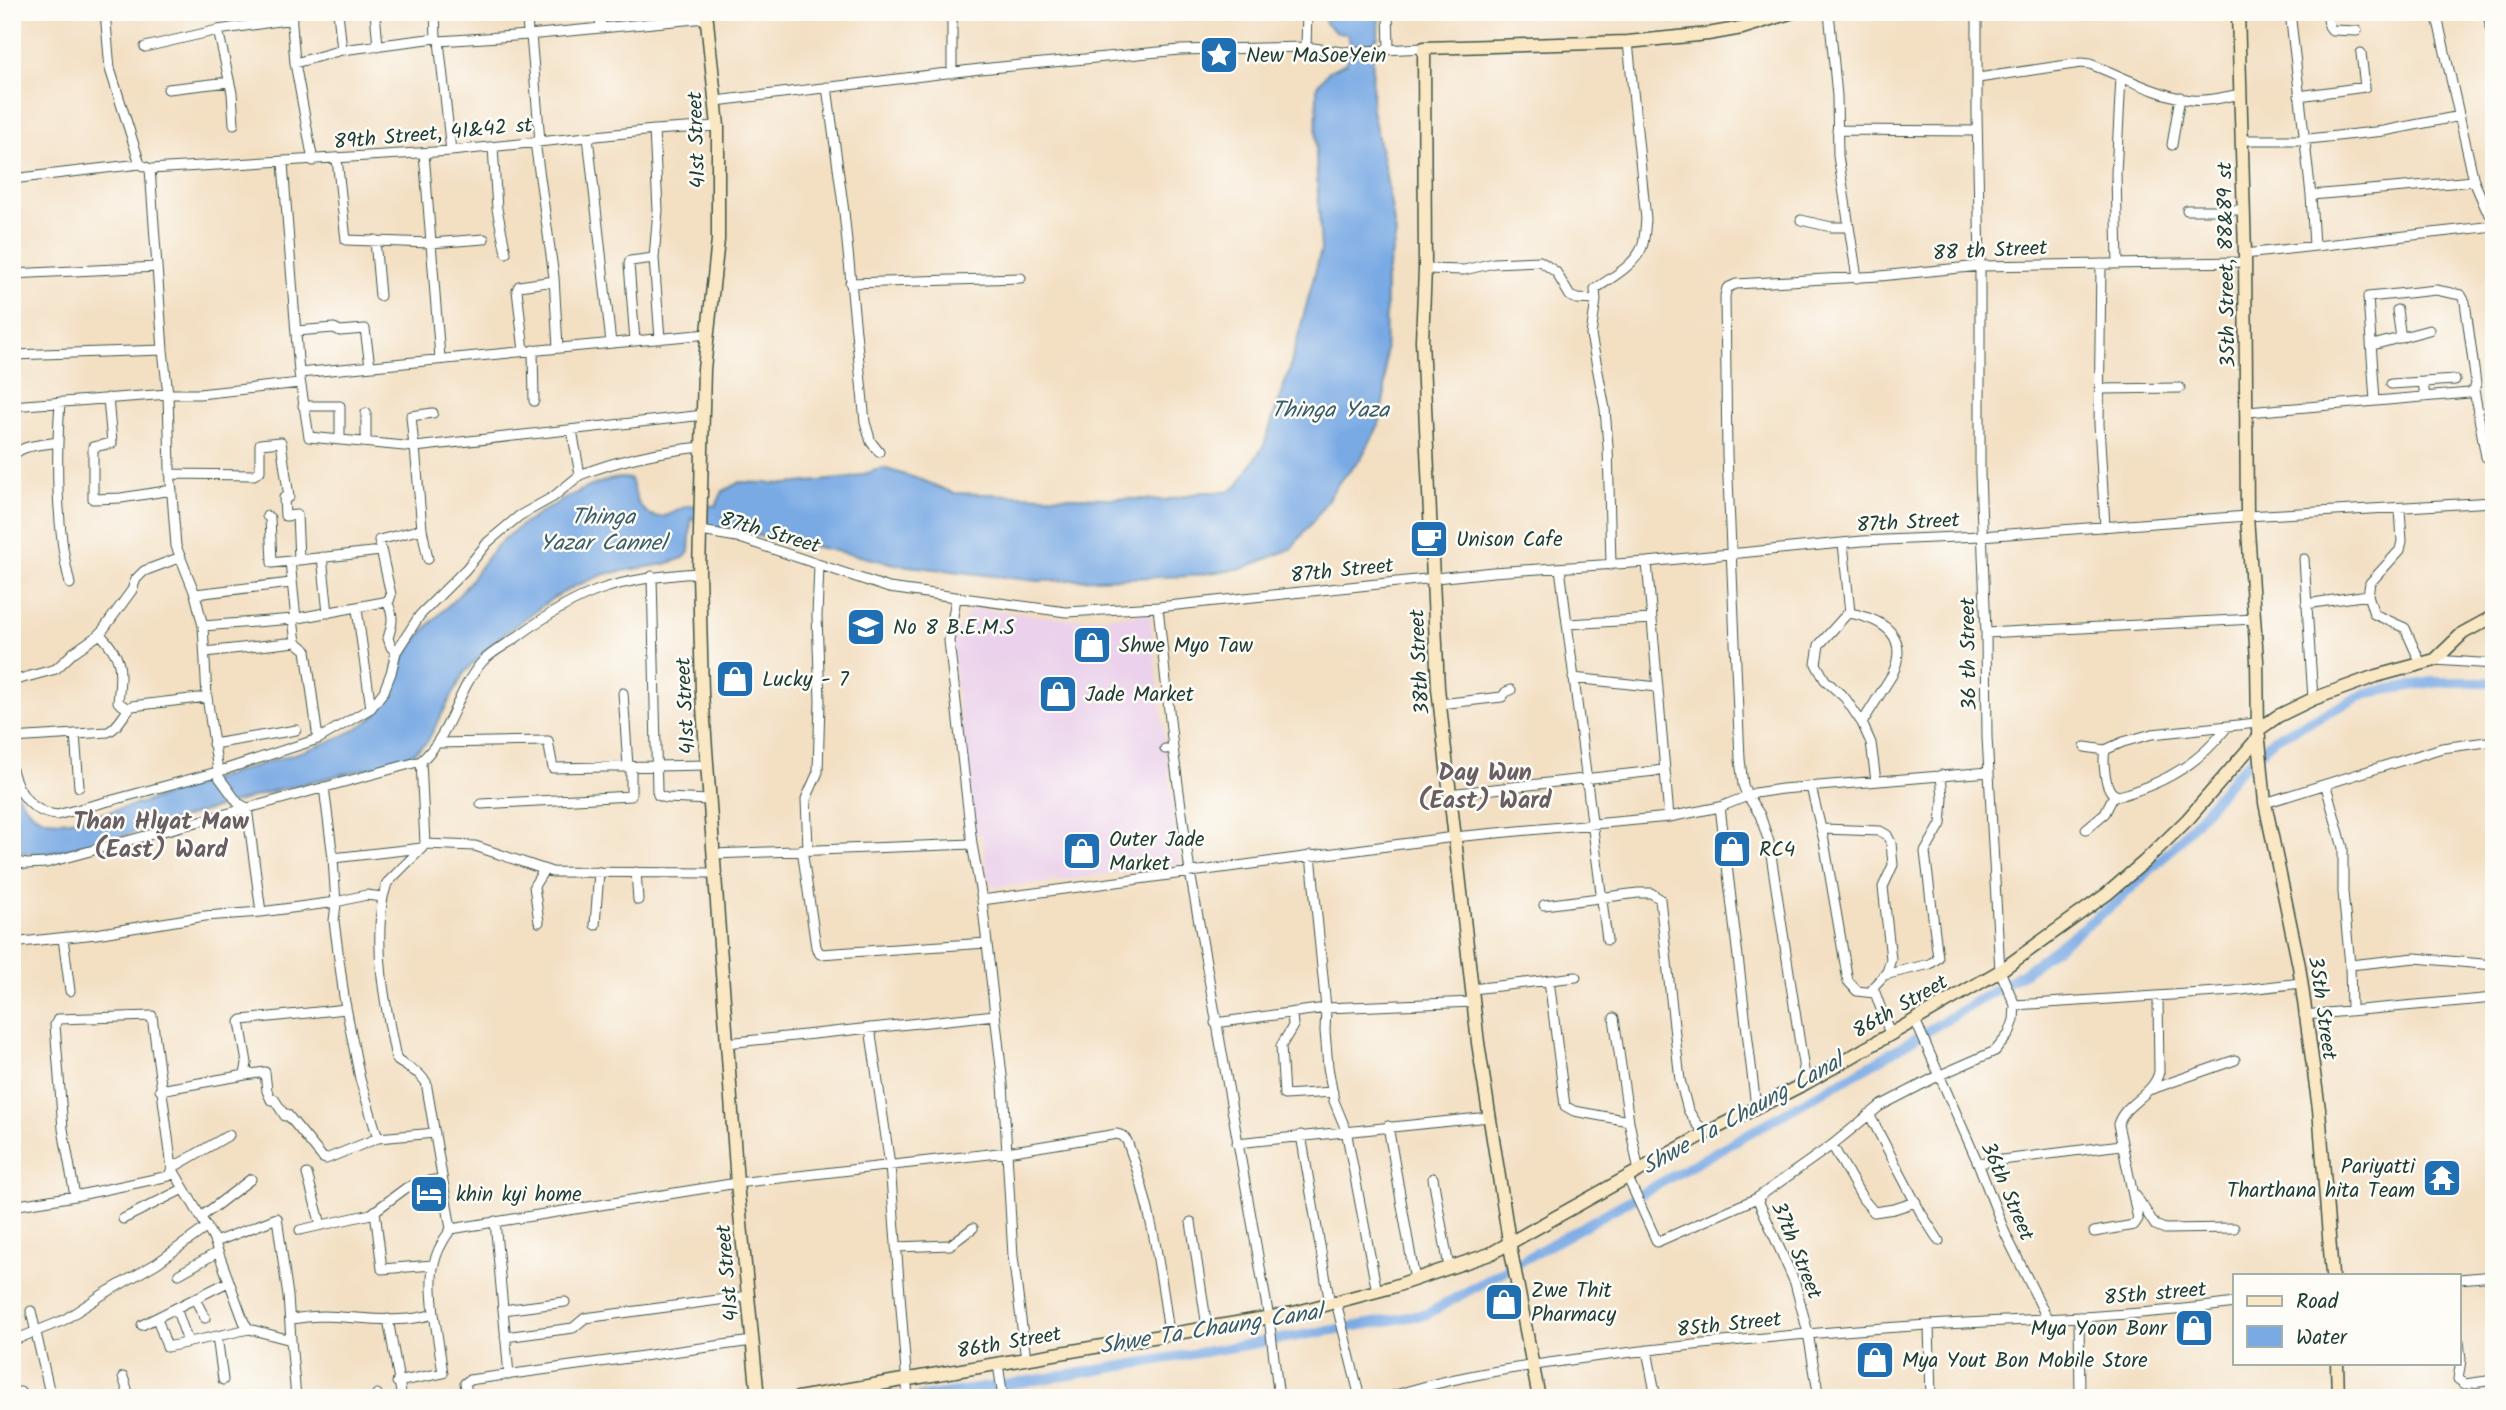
<svg xmlns="http://www.w3.org/2000/svg" width="2506" height="1410" viewBox="0 0 2506 1410" font-family="Kalam,sans-serif">
<style>
.built{fill:#ebd1eb}
.water{fill:#7aaae4;stroke:#4c748c;stroke-width:2}
.lines{fill:none;stroke-linecap:round;stroke-linejoin:round}
.canal{stroke:#7aaae4;stroke-width:10}
.street-casing{stroke:#3f5549;stroke-width:11}
.secondary-casing{stroke:#3f5549;stroke-width:15}
.street{stroke:#fff;stroke-width:9}
.secondary{stroke:#fae7c3;stroke-width:12}
.labels{text-anchor:middle;stroke-width:5;stroke-linejoin:round;paint-order:stroke}
.poi-label{font-size:21px;fill:#1f3d34;stroke:#fdfcf7;text-anchor:start}
.street-label{font-size:21px;fill:#1f3d34;stroke:#fdfcf7}
.water-label{font-size:23px;font-style:italic;fill:#3a5e69;stroke:#fdfcf7}
.quarter-label{font-size:24px;font-weight:bold;fill:#695e62;stroke:#fdfcf7}
</style>
<rect width="100%" height="100%" fill="#fdfcf7"/>
<filter id="ink" filterUnits="userSpaceOnUse"><feTurbulence type="fractalNoise" baseFrequency=".0143" numOctaves="2"/><feDisplacementMap in="SourceGraphic" scale="14" xChannelSelector="R" yChannelSelector="G"/><feConvolveMatrix kernelMatrix="1 2 1 2 8 2 1 2 1" color-interpolation-filters="sRGB"/></filter>
<filter id="wash" filterUnits="userSpaceOnUse"><feTurbulence type="fractalNoise" baseFrequency=".00686" numOctaves="4" result="noise"/><feDisplacementMap in="SourceGraphic" scale="28" xChannelSelector="R" yChannelSelector="G"/><feGaussianBlur stdDeviation="1.57" result="paint"/><feColorMatrix in="noise" values="0 0 0 0 0 0 0 0 0 0 0 0 0 0 0 0 0 1.4 0 .05"/><feComposite in="paint" operator="in"/></filter>
<g filter="url(#wash)">
<rect width="100%" height="100%" fill="#f3dfc2"/>
<path class="built" d="M972,608L1068,619L1150,614L1180,864L1046,883L994,887L987,877L982,834L973,835L951,640Z"/>
<path class="water" d="M1323,12H1379L1378,37L1373,41L1372,110L1385,170L1396,235L1386,278L1385,392L1379,425L1360,460L1339,482L1317,516L1291,549L1244,568L1189,576L1038,581L900,565L785,540L712,529L691,518L689,552L684,558L665,564L605,574L575,586L553,598L497,639L464,673L427,742L409,756L389,763L273,791L122,836L46,855L20,852L12,847V782C17,797 30,817 47,820C66,823 85,817 104,813C153,801 199,785 246,769C282,757 345,742 373,717C393,698 396,669 411,647C424,628 441,613 457,597C474,579 485,556 504,539C525,520 603,471 630,479C636,489 634,501 643,509C660,527 674,509 688,506C696,504 707,505 716,506L723,491L740,482L787,484L851,478L883,468L922,480L953,493L1165,500L1203,492H1227L1238,485L1264,445L1289,371L1321,250L1316,159L1317,86L1329,71L1346,63L1350,42L1347,34L1336,32L1326,24Z"/>
<g class="lines">
<path class="canal" d="M917,1398L1069,1375L1427,1314L1874,1063L2022,974L2118,901L2174,847L2237,773L2274,739L2367,693L2433,682H2494"/>
</g>
</g>
<g filter="url(#ink)">
<g class="lines">
<g class="street-casing">
<path id="street" d="M105,12L110,69L140,164
M291,12L295,63L313,161
M338,12L342,50
M375,12L378,46
M435,12L436,38
M527,12L528,35
M599,12L601,27
M952,12V73
M1388,12L1389,49
M1829,12L1837,96L1838,156L1857,278
M1977,12V114L1980,266V474L1986,633L1987,737L2000,971L2015,1005L2233,991L2301,983
M2290,12L2311,195L2474,181
M2327,12L2329,26L2332,30L2357,31
M2436,12L2474,181L2486,209L2494,219
M2487,12L2494,38
M218,30L232,93L234,124
M531,35L540,141
M439,41L451,151
M145,47L218,30L292,19
M1306,47L1307,12
M295,63L342,50L436,38L439,41L528,35L706,18
M1978,78L2081,63L2090,64C2122,76 2156,95 2191,100C2207,102 2224,97 2241,94
M827,87L844,212L865,422L871,442L879,452
M168,89L229,82
M2299,96L2365,87L2361,53
M716,101L980,69L1180,50L1306,47L1342,52L1424,48
M654,130L658,210L654,258L660,339
M1837,130L1977,131
M588,137L611,343
M2242,140H2299L2384,131L2460,116
M535,142L554,277L558,348
M2172,145L2180,97
M493,147L497,209L506,253
M424,153L440,358
M337,159L346,240L431,243L484,239
M283,163L299,373L309,437L415,447L704,415
M12,179L140,164L150,169L451,151L654,130L718,126
M2311,195L2314,246
M2187,210H2244
M1801,220L1831,227H1849
M375,240L380,296
M2245,254L2494,226
M2101,264L2099,424L2105,527
M2118,264L2116,173L2121,77
M1425,269L1464,270L1494,263L1540,261L1556,272L1570,296L1577,299L1596,300L1595,289C1611,278 1635,265 1642,247C1645,239 1645,227 1646,219L1628,42
M12,274L157,267
M850,283L1021,278
M1596,300L1591,335L1605,409L1608,446L1611,565
M2397,310L2401,338
M296,331L334,328L340,331L365,329L370,366
M635,341L629,264L630,261L654,258
M2373,345L2429,330
M533,350L534,401
M524,351L517,290L519,286L554,281
M12,355L163,350
M299,373L708,334
M2391,384L2423,382
M2100,389L2180,388
M2474,390L2486,457
M2425,397L2423,382L2455,380
M108,398L112,443L93,447V499L121,498L172,490
M60,402C56,459 56,528 70,584
M12,406L168,394H199L300,383
M303,406H340V440
M2248,412L2469,393L2474,390L2476,384L2465,302L2461,295L2436,290L2368,297L2375,401
M366,413V442
M572,430L580,475C620,459 660,451 703,447
M414,447L411,416L433,413
M12,458C19,444 44,445 58,442
M170,474L254,475L260,471V444L281,442L289,497L284,498L285,516L297,515L299,559
M2400,509L2402,541L2400,550L2370,583L2368,595L2374,614L2405,628L2421,664
M267,516L270,518L272,563L290,561
M422,529L428,559
M701,531L737,537L889,588L1066,612L1158,607L1493,572L1647,562L1862,541L1981,536L2247,516L2494,502
M1843,543L1850,613L1846,615L1819,645L1816,664L1825,680L1845,698L1862,723L1871,743L1876,781
M322,557L328,613
M2304,559L2313,699
M1647,562L1669,817
M1560,568L1607,940
M652,576L657,791L658,795L666,798L709,800
M195,594L291,583
M956,598L949,641L972,844
M387,602C395,616 392,625 388,638L391,647L396,652
M2306,604L2368,595
M1158,607L1173,748L1165,749
M357,609L371,708
M1850,613C1885,620 1910,637 1892,675L1862,723
M293,619L296,642L306,650L318,739
M296,619L290,561L381,551
M1568,624L1652,619
M203,626L293,619L389,601L391,595L379,540L422,529L415,447
M1986,633L2254,619
M100,634C124,659 121,670 118,702L128,709
M205,652L296,642
M2435,660L2494,664
M1573,678L1658,687
M12,681L56,669L74,652L100,634L132,590L136,579L144,571L181,557
M623,693L628,766
M1440,704L1502,697L1506,692L1511,690
M75,734L79,787
M12,738L108,732C119,727 123,714 132,706L207,697
M438,743L548,741L553,768L707,765
M213,744L296,730
M2085,747L2105,750L2123,742L2152,734L2257,723
M1173,748L1190,872L1269,1318L1279,1398
M2105,750C2103,760 2104,792 2116,795C2121,797 2127,793 2132,792C2170,780 2203,759 2227,727
M421,761L425,844
M12,770C18,793 32,813 57,815L217,772L318,739L371,708L384,691L391,673L396,652L420,615L466,569L488,542L519,516L553,497L580,475
M2326,786L2343,848V892L2350,965L2351,1009
M324,787L333,858L336,904L334,921L344,997L360,1079L378,1138L435,1133
M1811,787L1824,841L1848,981L1857,991L1874,993
M1449,794L1664,770
M2265,803L2442,748L2494,741
M481,804L631,796V766
M1720,807L1756,1107
M1822,829L1880,831L1887,835L1891,843L1893,865L1883,887L1891,959L1887,972L1873,987L1890,1034
M2086,829L2105,813L2114,795
M802,849L816,947L820,954L987,943
M808,849L806,799L818,772L820,701L817,616L819,565
M713,854L972,844L982,900L1003,1084L1013,1256L1026,1359
M1311,855L1326,1008L1474,1002
M333,858L422,848L425,844L475,846L552,872L714,873
M12,861L26,864L46,863L421,761C451,735 456,692 482,662C491,652 506,645 517,637C581,589 620,578 699,573
M636,872L638,900
M383,897C374,951 385,1004 396,1058L398,1061L419,1074L426,1082L451,1229
M982,900L1454,837L1669,817L1720,807L1755,793L1782,789L1989,772
M1544,905L1638,893H1651L1660,899L1680,1080L1688,1110L1697,1124L1708,1132
M261,912L336,902L366,895L383,897L387,883L422,848
M539,922L534,886L544,870
M595,925L599,872
M63,938L70,991
M12,943L96,934L205,916L261,912L247,808L238,803L219,777L207,697L203,626L195,594L176,546L170,469L168,394L163,350L150,169
M2350,965L2415,958L2494,965
M1884,975L1930,964L1938,958L1925,852L1941,824L1943,798L1941,775
M1549,980L1565,1106L1574,1111L1629,1121
M1472,989L1576,977
M346,1009L242,1020L240,1022L247,1063L245,1075L265,1072L267,1091L271,1100L274,1099L285,1116L287,1114L323,1158L326,1159L378,1138
M1292,1013L1293,1026L1281,1046L1284,1095L1333,1092
M2304,1015L2494,998
M1614,1018L1629,1121L1639,1172
M1915,1020L1978,1163L2005,1233L2048,1320
M1215,1023L1326,1008L1325,1031L1328,1067L1334,1101L1346,1130L1377,1292
M870,1028L890,1165L908,1398
M727,1043L995,1015
M1806,1083L1769,842L1760,815L1747,795L1743,785L1740,759L1727,455L1725,296L1727,288L1736,284L1880,276L1980,266L2245,262
M2152,1089L2235,1060
M160,1090L245,1075
M1869,1114L1921,1213L1939,1241
M1388,1126L1415,1280
M1301,1135L1330,1304
M1237,1143L1489,1117
M1832,1145L1863,1199L1874,1212L1894,1209L1916,1202
M1978,1163L2121,1145
M307,1174L321,1225
M1433,1178L1449,1267
M1628,1178L1657,1242L1757,1198L1832,1145L1880,1106L1940,1075L1995,1051L2009,1034L2014,1020L2015,1005
M75,1196L63,1129L55,1025L58,1019L152,1016L172,1168L229,1135
M2136,1196L2155,1225L2165,1229L2234,1228
M1757,1198L1795,1283L1808,1333L1819,1398
M12,1206L75,1196L169,1176L172,1168L213,1238L244,1322L249,1329L291,1340L296,1398
M375,1211L382,1269L433,1265
M201,1217L251,1179
M123,1219L183,1189
M495,1221L509,1375
M1191,1222L1207,1327
M300,1230L371,1214L406,1188L421,1182L442,1179
M2094,1232L2134,1225L2138,1219L2118,1124C2126,1101 2153,1096 2159,1072L2158,996
M215,1242L277,1218L288,1296L291,1340
M896,1247L950,1245L973,1228
M179,1274L218,1252
M2459,1279L2494,1276
M195,1299L205,1318
M1336,1302L1360,1398
M176,1308L188,1342
M503,1310L565,1302
M31,1311L51,1398
M2079,1317L2080,1398
M157,1318L167,1347L249,1329
M290,1319C300,1318 312,1316 323,1316C360,1317 398,1325 434,1314C430,1278 429,1259 451,1229L737,1183L1007,1152L1117,1134L1123,1136L1127,1141C1151,1203 1160,1267 1169,1333
M388,1319L402,1398
M142,1325L228,1282
M1929,1325L1931,1398
M217,1336L223,1380
M505,1337L573,1328L585,1318L748,1296
M12,1341L64,1320L102,1295L157,1263L207,1227
M2459,1341L2461,1360L2458,1379L2465,1384L2494,1380
M1647,1350L1656,1398
M998,1364L1003,1398
M123,1377L130,1398
M397,1382L443,1373L434,1314
M12,1393L20,1392L26,1398
M377,1394V1398
M468,1398L465,1383L469,1380L752,1341
M1387,1398C1457,1374 1528,1366 1600,1356C1709,1342 1818,1332 1928,1325C2030,1319 2133,1317 2235,1303"/>
</g>
<g class="secondary-casing">
<path id="secondary" d="M706,12L718,126V240L704,369L699,573L702,693L737,1183L758,1398
M2238,12L2245,254L2247,516L2257,660L2258,730L2265,803L2299,966L2319,1109L2332,1275
M2258,730L2278,716L2313,699L2376,676L2435,660L2463,633L2494,616
M2337,1363L2338,1398
M798,1398L1294,1313L1392,1287L1490,1254L1708,1132L1806,1083L2000,971L2107,894L2144,862L2188,819L2259,737
M1539,1398L1509,1241L1478,1043L1438,688L1422,340L1425,269L1424,48L1628,42L1708,34L1742,28L1793,12"/>
</g>
<use href="#street" class="street"/>
<use href="#secondary" class="secondary"/>
</g>
</g>
<defs>
<g id="sight-square" transform="scale(2.0125)"><rect x="-9" y="-9" width="18" height="18" rx="4" fill="#1f6fb2" stroke="#fdfcf7"/><path d="M0-6L1.8-2.2L6-1.7L2.9 1.2L3.7 5.4L0 3.3L-3.7 5.4L-2.9 1.2L-6-1.7L-1.8-2.2Z" fill="#fff"/></g>
<g id="cafe-square" transform="scale(2.0125)"><rect x="-9" y="-9" width="18" height="18" rx="4" fill="#1f6fb2" stroke="#fdfcf7"/><path d="M-5.5-4.5H6V0H3Q3 3.5 0 3.5H-2.5Q-5.5 3.5-5.5 0ZM3-3.2v2h1.7v-2ZM-6 4.5H4V6H-6Z" fill="#fff"/></g>
<g id="school-square" transform="scale(2.0125)"><rect x="-9" y="-9" width="18" height="18" rx="4" fill="#1f6fb2" stroke="#fdfcf7"/><path d="M0-5L7-2L0 1L-7-2ZM-4 1L0 2.5L4 1V4Q0 6-4 4Z" fill="#fff"/></g>
<g id="shop-square" transform="scale(2.0125)"><rect x="-9" y="-9" width="18" height="18" rx="4" fill="#1f6fb2" stroke="#fdfcf7"/><path d="M-5-2.5h2.3a2.7 3.5 0 0 1 5.4 0H5L5.5 6h-11ZM-1.5-2.5h3a1.5 2.3 0 0 0-3 0Z" fill="#fff"/></g>
<g id="temple-square" transform="scale(2.0125)"><rect x="-9" y="-9" width="18" height="18" rx="4" fill="#1f6fb2" stroke="#fdfcf7"/><path d="M0-6L5-2H3V0L6.5 2.5H4V6H1.5V3h-3V6H-4V2.5H-6.5L-3 0V-2H-5Z" fill="#fff"/></g>
<g id="hotel-square" transform="scale(2.0125)"><rect x="-9" y="-9" width="18" height="18" rx="4" fill="#1f6fb2" stroke="#fdfcf7"/><path d="M-6-4.5h1.5V1H6V5H4.5V3h-9V5H-6ZM-4 0a1.8 1.8 0 1 1 3.6 0ZM.5 0V-2.5h3Q6-2.5 6 0Z" fill="#fff"/></g>
</defs>
<g fill-rule="evenodd">
<use href="#sight-square" x="1219" y="55"/>
<use href="#cafe-square" x="1429" y="539"/>
<use href="#school-square" x="866" y="627"/>
<use href="#shop-square" x="1092" y="645"/>
<use href="#shop-square" x="735" y="679"/>
<use href="#shop-square" x="1058" y="694"/>
<use href="#shop-square" x="1732" y="849"/>
<use href="#shop-square" x="1082" y="851"/>
<use href="#temple-square" x="2442" y="1178"/>
<use href="#hotel-square" x="429" y="1194"/>
<use href="#shop-square" x="1504" y="1302"/>
<use href="#shop-square" x="2194" y="1328"/>
<use href="#shop-square" x="1875" y="1360"/>
</g>
<g class="labels">
<g class="poi-label">
<text x="1246" y="62">New MaSoeYein</text>
<text x="1456" y="546">Unison Cafe</text>
<text x="893" y="634">No 8 B.E.M.S</text>
<text x="1119" y="652">Shwe Myo Taw</text>
<text x="762" y="686">Lucky - 7</text>
<text x="1085" y="701">Jade Market</text>
<text x="1109" y="846">Outer Jade<tspan x="1109" dy="24">Market</tspan></text>
<text x="1759" y="856">RC4</text>
<text x="2415" y="1173" text-anchor="end">Pariyatti<tspan x="2415" dy="24">Tharthana hita Team</tspan></text>
<text x="456" y="1201">khin kyi home</text>
<text x="1531" y="1297">Zwe Thit<tspan x="1531" dy="24">Pharmacy</tspan></text>
<text x="2167" y="1335" text-anchor="end">Mya Yoon Bonr</text>
<text x="1902" y="1367">Mya Yout Bon Mobile Store</text>
</g>
<g class="street-label">
<text transform="translate(433 133) rotate(-5)" y="7">89th Street, 41&amp;42 st</text>
<text transform="translate(696 140) rotate(-92)" y="7">41st Street</text>
<text transform="translate(1990 250) rotate(-3)" y="7">88 th Street</text>
<text transform="translate(2226 265) rotate(-91)" y="7">35th Street, 88&amp;89 st</text>
<text transform="translate(1908 522) rotate(-3)" y="7">87th Street</text>
<text transform="translate(770 532) rotate(16)" y="7">87th Street</text>
<text transform="translate(1342 570) rotate(-6)" y="7">87th Street</text>
<text transform="translate(1968 654) rotate(-91)" y="7">36 th Street</text>
<text transform="translate(1419 662) rotate(-93)" y="7">38th Street</text>
<text transform="translate(685 706) rotate(-93)" y="7">41st Street</text>
<text transform="translate(1900 1006) rotate(-30)" y="7">86th Street</text>
<text transform="translate(2323 1008) rotate(82)" y="7">35th Street</text>
<text transform="translate(2008 1191) rotate(67)" y="7">36th Street</text>
<text transform="translate(1797 1250) rotate(68)" y="7">37th Street</text>
<text transform="translate(727 1273) rotate(-95)" y="7">41st Street</text>
<text transform="translate(2155 1293) rotate(-5)" y="7">85th street</text>
<text transform="translate(1729 1324) rotate(-6)" y="7">85th Street</text>
<text transform="translate(1009 1342) rotate(-10)" y="7">86th Street</text>
</g>
<g class="water-label">
<text x="1330" y="417">Thinga Yaza</text>
<text x="603" y="524">Thinga<tspan x="603" dy="26">Yazar Cannel</tspan></text>
<text transform="translate(1742 1113) rotate(-29)" y="8">Shwe Ta Chaung Canal</text>
<text transform="translate(1211 1328) rotate(-9)" y="8">Shwe Ta Chaung Canal</text>
</g>
<g class="quarter-label">
<text x="1485" y="780">Day Wun<tspan x="1485" dy="28">(East) Ward</tspan></text>
<text x="161" y="829">Than Hlyat Maw<tspan x="161" dy="28">(East) Ward</tspan></text>
</g>
</g>
<rect width="2506" height="1410" fill="none" stroke="#fdfcf7" stroke-width="42"/>
<rect x="2233" y="1274" width="228" height="91" fill="#fdfcf7" stroke="#a4b0a9" stroke-width="2"/>
<rect x="2247" y="1296" width="35" height="10" fill="#fae7c3" stroke="#a4b0a9" stroke-width="2"/>
<text x="2296" y="1308" font-size="21" fill="#1f3d34">Road</text>
<rect x="2247" y="1326" width="35" height="21" fill="#7aaae4" stroke="#a4b0a9" stroke-width="2"/>
<text x="2296" y="1344" font-size="21" fill="#1f3d34">Water</text>
</svg>
